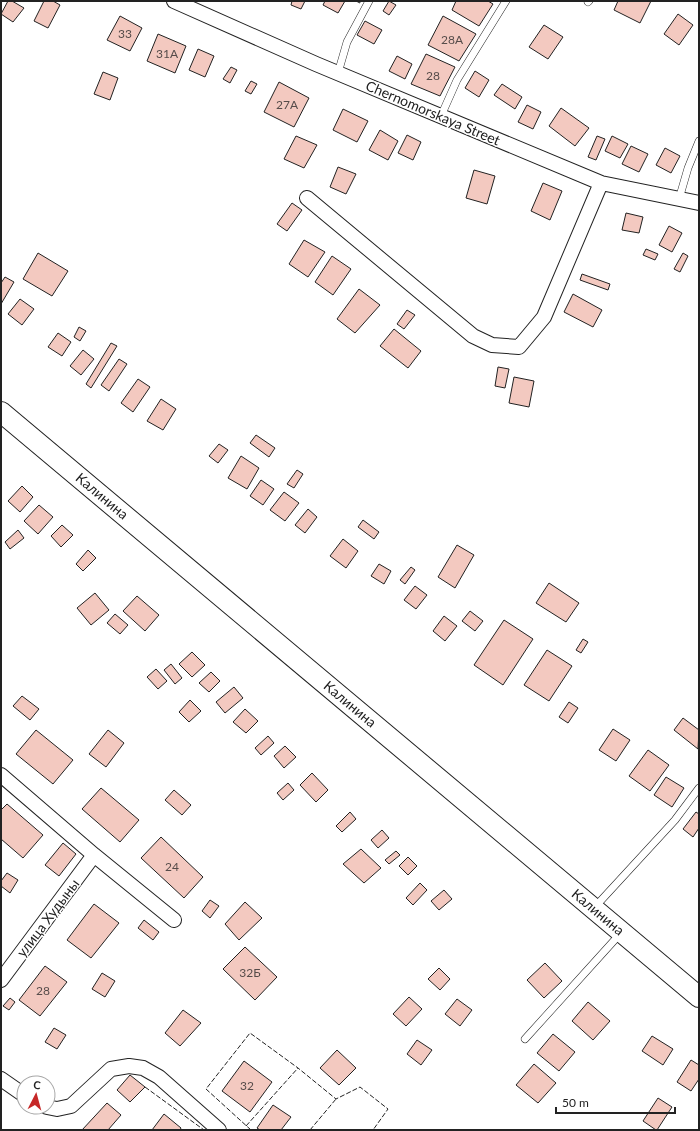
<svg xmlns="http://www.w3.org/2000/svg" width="700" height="1131" viewBox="0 0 700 1131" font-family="Lato,sans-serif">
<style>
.building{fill:#f3c9c0;stroke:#222}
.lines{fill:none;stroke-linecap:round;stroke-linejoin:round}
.lane-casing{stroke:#222;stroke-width:8}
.street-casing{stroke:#222;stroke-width:16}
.secondary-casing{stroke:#222;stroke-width:22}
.lane{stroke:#fff;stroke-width:7}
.street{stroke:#fff;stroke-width:14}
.secondary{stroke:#fff;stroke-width:20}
.fence{stroke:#222;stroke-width:1;stroke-dasharray:5 2;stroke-linecap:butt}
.labels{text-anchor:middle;stroke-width:3;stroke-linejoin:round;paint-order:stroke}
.number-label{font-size:12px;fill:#564c4a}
.street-label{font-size:14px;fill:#222;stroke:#fff}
</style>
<rect width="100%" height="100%" fill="#fff"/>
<path class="building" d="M8,1H12L24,8L13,22L1,14Z
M44,1H53L60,5L48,28L34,21Z
M292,1H305L301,9L291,5Z
M325,1H345L338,13L323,5Z
M389,1L396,5L389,15L383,11Z
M456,1H488L493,4L479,26L452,10Z
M618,1H651L640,23L614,10Z
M678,14L693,25L679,45L664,34Z
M120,16L142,28L130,51L107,40Z
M443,16L476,34L459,61L428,45Z
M365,21L382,30L374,44L357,35Z
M544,25L563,37L548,59L529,47Z
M158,34L186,46L175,73L147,61Z
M198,49L214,56L205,77L189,70Z
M426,54L455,67L440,96L411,84Z
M397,56L412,64L405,79L389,71Z
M231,67L237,70L230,83L223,79Z
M475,71L489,80L479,97L465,88Z
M103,72L118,78L110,100L94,94Z
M251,81L257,84L251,94L245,91Z
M279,82L309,98L294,127L264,112Z
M502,84L522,97L515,109L494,95Z
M527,105L541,112L533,129L518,122Z
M561,108L589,128L575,146L549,126Z
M343,109L368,121L357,142L333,130Z
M380,130L398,141L388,160L369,150Z
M407,135L421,142L413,160L398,153Z
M296,136L317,145L304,168L284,159Z
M597,136L605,139L596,160L588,157Z
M612,136L628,144L620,158L605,151Z
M631,146L648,154L639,172L622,164Z
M665,148L680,156L671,173L656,165Z
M338,167L356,174L346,194L330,187Z
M474,170L495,176L487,204L466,198Z
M543,183L562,191L550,220L531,211Z
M292,203L302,210L287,231L277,224Z
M626,213L643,217L639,233L622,230Z
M669,226L682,233L672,252L659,245Z
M304,240L325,252L308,277L289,264Z
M646,249L658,254L655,260L643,255Z
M38,253L68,271L52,296L23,279Z
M683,253L688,256L680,272L674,269Z
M332,256L351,269L333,295L315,282Z
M582,274L610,284L608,290L580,280Z
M5,277L14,282L1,304V283Z
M359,289L380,305L355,333L337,319Z
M573,294L602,310L593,327L564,312Z
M20,299L34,309L22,325L8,314Z
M407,310L415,315L404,329L397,324Z
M79,327L86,331L80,341L74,337Z
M394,329L421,351L408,368L380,346Z
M58,333L71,342L62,356L48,347Z
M111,343L117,346L91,388L86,384Z
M83,350L94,359L81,375L70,366Z
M119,359L127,364L109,391L101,385Z
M498,367L509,369L505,388L495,386Z
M514,377L534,381L529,407L509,403Z
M138,379L150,387L133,412L121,403Z
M161,399L176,409L163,430L147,421Z
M256,435L275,448L269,457L250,443Z
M219,444L228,450L218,463L209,456Z
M241,456L259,468L247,489L228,478Z
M297,470L303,474L294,488L287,484Z
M261,480L274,489L263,505L250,496Z
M22,486L33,497L20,512L8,501Z
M284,492L299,503L285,521L270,510Z
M39,505L53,517L38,534L24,521Z
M308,509L317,517L305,533L295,525Z
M363,520L379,532L374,539L358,527Z
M62,525L73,535L61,547L51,536Z
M18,530L24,538L10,549L5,542Z
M343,539L358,551L346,568L330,556Z
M457,545L474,555L455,588L438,577Z
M88,550L96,558L83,571L76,564Z
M379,564L391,571L384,584L371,576Z
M411,567L415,570L405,584L400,580Z
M549,583L579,603L566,622L536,603Z
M415,586L427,595L416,609L404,600Z
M95,593L109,610L91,625L77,608Z
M137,596L159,615L145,631L123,611Z
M470,611L483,621L475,631L462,621Z
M115,614L128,625L120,634L107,623Z
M444,616L457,626L445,641L433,631Z
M504,620L533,639L503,685L474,665Z
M583,639L588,642L581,653L576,650Z
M547,650L572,666L549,701L524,685Z
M192,652L205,665L192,677L179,664Z
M171,664L182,678L175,684L164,670Z
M156,669L167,681L158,689L147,677Z
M211,672L220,681L209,692L199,683Z
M234,687L243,698L225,713L216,702Z
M22,696L39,709L30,720L13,706Z
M190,700L201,711L189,722L179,712Z
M569,702L578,708L568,723L559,717Z
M245,709L258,721L246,733L233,722Z
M683,718L699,730L698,749L674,730Z
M613,729L630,740L616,761L599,750Z
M36,730L73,760L53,784L16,754Z
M108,730L124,743L106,767L89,754Z
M268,736L274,743L261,755L255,748Z
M285,746L296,757L284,768L274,756Z
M648,750L669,765L650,791L629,776Z
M312,773L328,790L316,802L300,785Z
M666,777L684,788L672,807L654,795Z
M288,783L294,790L283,800L277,793Z
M101,788L139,820L120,842L82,809Z
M174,790L191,805L182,815L165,800Z
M7,804L43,835L23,858L1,839V810Z
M350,812L356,819L342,832L336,826Z
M696,812L699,814V828L693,837L683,829Z
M382,830L389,838L378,848L371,840Z
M161,837L203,877L184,898L141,858Z
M63,843L76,854L59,876L45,865Z
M361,849L381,868L364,883L343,864Z
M396,851L400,855L389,864L385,860Z
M408,857L417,866L408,875L399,866Z
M7,873L18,880L10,893L1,886V881Z
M420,883L427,890L413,905L406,898Z
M444,890L452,899L439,910L431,901Z
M210,900L219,906L210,918L202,911Z
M245,902L262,918L239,940L225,924Z
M94,904L119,923L91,958L67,940Z
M144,920L159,932L153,940L138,928Z
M245,947L277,977L255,1000L223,969Z
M545,963L562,981L544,998L527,980Z
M45,966L67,982L40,1016L19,1000Z
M439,968L450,979L440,990L428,979Z
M102,973L115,981L105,997L92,989Z
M409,997L422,1009L406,1026L393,1014Z
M10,998L15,1002L9,1010L3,1006Z
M457,999L472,1010L460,1026L445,1014Z
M588,1002L610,1021L593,1040L572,1021Z
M183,1010L201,1023L180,1046L165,1033Z
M54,1028L66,1035L57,1049L45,1042Z
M553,1034L575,1052L559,1071L537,1053Z
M652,1036L673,1049L663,1065L642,1051Z
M417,1040L432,1050L421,1065L407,1054Z
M337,1050L356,1068L339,1085L320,1068Z
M691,1060L699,1065V1079L691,1091L677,1082Z
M244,1061L272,1082L250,1112L222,1091Z
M534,1064L556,1083L538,1103L516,1085Z
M130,1075L145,1087L130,1102L117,1090Z
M658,1098L672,1107L657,1130H656L643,1121Z
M107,1103L121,1115L108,1130H82Z
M273,1105L291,1117L281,1130H260L257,1128Z
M164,1114L181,1128L180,1130H152Z"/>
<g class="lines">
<g class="lane-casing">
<path id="lane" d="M588,2L589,1
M338,73L347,42L369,1
M441,116L457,80L506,1
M679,199L688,168L699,141
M594,908L675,820L699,788
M525,1039L620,934"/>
</g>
<g class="street-casing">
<path id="street" d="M174,1L316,64L601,183L699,203
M307,198L473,336L492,345L519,347L544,317L601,183
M1,775L94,855L174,920
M1,980L94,855
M1,1079L24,1095
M47,1107L57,1109L71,1106L111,1069L129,1066L143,1068L159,1077L219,1130"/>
</g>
<g class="secondary-casing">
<path id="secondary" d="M1,412L699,997"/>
</g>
<use href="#lane" class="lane"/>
<use href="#street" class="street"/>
<use href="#secondary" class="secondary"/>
<path class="fence" d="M356,1L360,3L361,1
M145,1087L204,1130
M246,1126L298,1068
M251,1130L206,1089L250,1033L298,1068L336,1099L360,1087L388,1109L373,1130
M310,1130L336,1099"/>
</g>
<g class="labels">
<g class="number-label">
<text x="125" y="38">33</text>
<text x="452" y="44">28А</text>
<text x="167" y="58">31А</text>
<text x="433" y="80">28</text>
<text x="287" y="109">27А</text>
<text x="172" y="871">24</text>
<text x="250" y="977">32Б</text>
<text x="43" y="995">28</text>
<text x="247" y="1090">32</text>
</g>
<g class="street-label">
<text transform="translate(433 113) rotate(23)" y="5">Chernomorskaya Street</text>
<text transform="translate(102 496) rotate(40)" y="5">Калинина</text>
<text transform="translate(350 704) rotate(40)" y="5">Калинина</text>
<text transform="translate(598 912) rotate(40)" y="5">Калинина</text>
<text transform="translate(48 918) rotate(-53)" y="5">улица Худыны</text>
</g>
</g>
<rect width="700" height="1131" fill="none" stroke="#222222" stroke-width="4"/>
<g transform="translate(36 1095) rotate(6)"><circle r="19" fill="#ffffff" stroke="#a7a7a7"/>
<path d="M0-3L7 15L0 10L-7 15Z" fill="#c62828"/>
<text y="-6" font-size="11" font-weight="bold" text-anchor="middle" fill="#222222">С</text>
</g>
<path d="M556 1107v6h119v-6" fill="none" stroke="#222222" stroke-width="2"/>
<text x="562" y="1107" font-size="12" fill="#222222" stroke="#ffffff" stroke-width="3" paint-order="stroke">50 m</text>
</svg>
